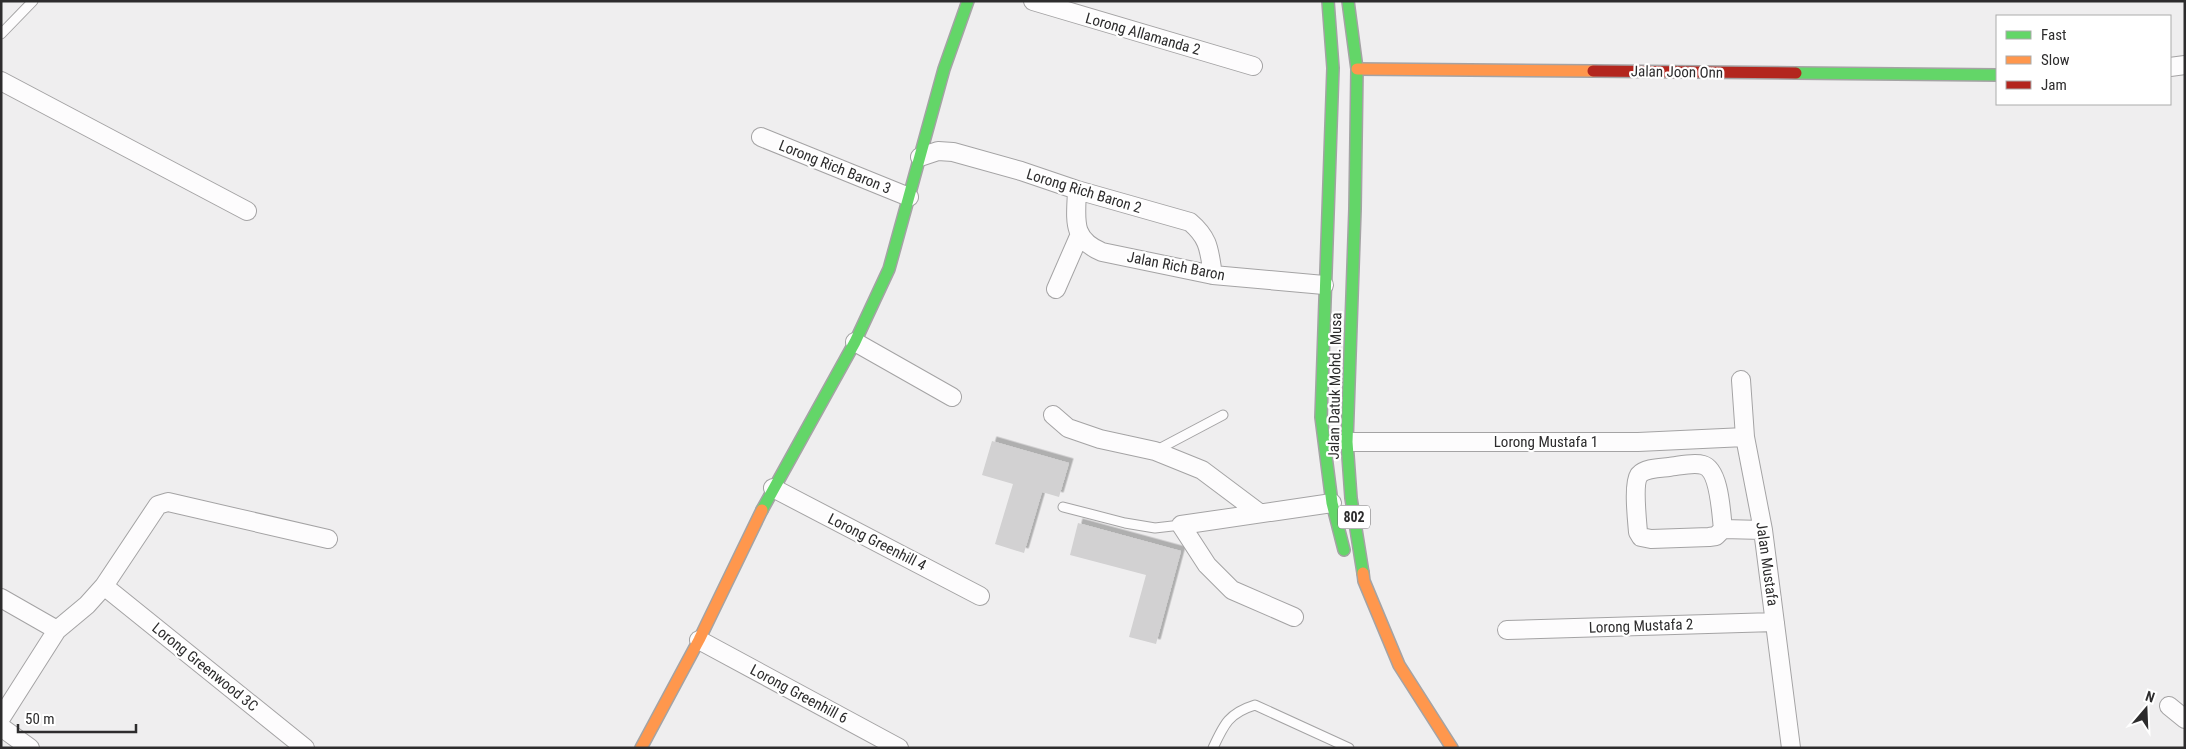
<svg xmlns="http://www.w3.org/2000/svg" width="2186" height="749" viewBox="0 0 2186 749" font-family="'Roboto Condensed',sans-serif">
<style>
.building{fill:#d2d1d2;filter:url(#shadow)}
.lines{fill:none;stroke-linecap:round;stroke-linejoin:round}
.lane-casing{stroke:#a4a3a4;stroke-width:11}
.street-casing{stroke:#a4a3a4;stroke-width:20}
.fast-casing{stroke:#a4a3a4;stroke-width:14}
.slow-casing{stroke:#a4a3a4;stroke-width:14}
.jam-casing{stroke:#a4a3a4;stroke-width:14}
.lane{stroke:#fdfcfd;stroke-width:9}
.street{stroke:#fdfcfd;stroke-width:18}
.fast{stroke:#63d668;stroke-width:11}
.slow{stroke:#ff974d;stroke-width:11}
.jam{stroke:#b3261e;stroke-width:11}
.labels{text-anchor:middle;stroke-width:4.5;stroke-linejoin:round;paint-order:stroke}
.shield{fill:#fff;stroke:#6c6b6c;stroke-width:1}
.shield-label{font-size:14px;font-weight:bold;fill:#2d2c2d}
.street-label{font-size:15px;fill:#2d2c2d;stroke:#fff}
</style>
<defs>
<filter id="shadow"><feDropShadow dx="4.5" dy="-4.5" stdDeviation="0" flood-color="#0004"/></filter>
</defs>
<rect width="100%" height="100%" fill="#efeeef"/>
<path class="building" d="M992,441L1069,463L1059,497L1042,492L1024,553L995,544L1013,484L982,475Z
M1078,523L1181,551L1156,644L1129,637L1146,575L1070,555Z"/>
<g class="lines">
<g class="lane-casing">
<path id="lane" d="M1,34L33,1
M1155,451L1223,415
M1063,507L1125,523L1155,528L1181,525
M1213,748C1224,724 1229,713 1255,705L1349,748"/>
</g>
<g class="street-casing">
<path id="street" d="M1033,1L1253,66
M2170,67L2185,65
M1,81L247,211
M761,137L909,197
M920,157L938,151L953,152L1021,171L1077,190L1190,222C1210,239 1209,251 1213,275
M1077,190C1076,220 1071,239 1102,252L1213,275L1324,285
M1056,289L1080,234
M855,342L952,397
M1741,380L1745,437L1763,530L1791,748
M1053,415L1068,428L1100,439L1155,451L1202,470L1258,512
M1347,442H1638L1745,437
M773,488L980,596
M1723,529C1721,514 1720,470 1703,465C1693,462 1679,466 1669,467C1661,468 1645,468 1639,475C1633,484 1637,520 1638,532L1641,537L1651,539L1709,537L1716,536L1723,529L1763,530
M104,586L305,748
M1,598L57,630
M1294,617L1232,590L1207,565L1181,525L1332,503
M1507,630L1775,622
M699,640L899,748
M2169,706L2185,719
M1,718L57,630L87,605L104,586L158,505L168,502L328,539
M1,727L30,748"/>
</g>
<g class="fast-casing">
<path id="fast" d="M1328,1L1333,68L1321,417L1332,503L1344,550
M1348,1L1357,69L1355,209L1347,442L1351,498L1363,573
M1796,73L1997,75
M762,510L855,342L889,269L944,69L968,1"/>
</g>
<g class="slow-casing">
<path id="slow" d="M1357,69L1593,71
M1363,573L1364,581L1399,665L1452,748
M641,748L699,640L762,510"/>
</g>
<g class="jam-casing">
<path id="jam" d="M1593,71L1796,73"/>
</g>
<use href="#lane" class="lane"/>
<use href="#street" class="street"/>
<use href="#fast" class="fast"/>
<use href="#slow" class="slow"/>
<use href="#jam" class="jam"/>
</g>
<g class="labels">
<rect class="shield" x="1338" y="505.5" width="32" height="23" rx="4"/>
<g class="shield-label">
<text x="1354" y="522">802</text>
</g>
<g class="street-label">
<text transform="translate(1143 34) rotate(16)" y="5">Lorong Allamanda 2</text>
<text transform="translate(1677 72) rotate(1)" y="5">Jalan Joon Onn</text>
<text transform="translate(835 167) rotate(22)" y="5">Lorong Rich Baron 3</text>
<text transform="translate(1084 191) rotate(17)" y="5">Lorong Rich Baron 2</text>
<text transform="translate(1176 266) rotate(11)" y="5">Jalan Rich Baron</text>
<text transform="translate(1335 386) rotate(-89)" y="5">Jalan Datuk Mohd. Musa</text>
<text x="1546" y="447">Lorong Mustafa 1</text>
<text transform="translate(877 542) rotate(27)" y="5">Lorong Greenhill 4</text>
<text transform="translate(1767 564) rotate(82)" y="5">Jalan Mustafa</text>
<text transform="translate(1641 626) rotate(-2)" y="5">Lorong Mustafa 2</text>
<text transform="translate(205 667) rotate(39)" y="5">Lorong Greenwood 3C</text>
<text transform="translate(799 694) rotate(28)" y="5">Lorong Greenhill 6</text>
</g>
</g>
<rect width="2186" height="749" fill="none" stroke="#2d2c2d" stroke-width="5"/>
<rect x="1996" y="15" width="175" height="90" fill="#ffffff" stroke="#ababab"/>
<rect x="2006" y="31" width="25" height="8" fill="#63d668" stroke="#ababab"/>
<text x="2041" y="40" font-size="15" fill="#2d2c2d">Fast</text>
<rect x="2006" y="56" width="25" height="8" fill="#ff974d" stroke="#ababab"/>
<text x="2041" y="65" font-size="15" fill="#2d2c2d">Slow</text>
<rect x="2006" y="81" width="25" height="8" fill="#b3261e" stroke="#ababab"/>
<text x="2041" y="90" font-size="15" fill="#2d2c2d">Jam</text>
<g transform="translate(2146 709) rotate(19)" stroke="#ffffff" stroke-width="4" paint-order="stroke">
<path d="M0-4L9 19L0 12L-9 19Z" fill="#2d2c2d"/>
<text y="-8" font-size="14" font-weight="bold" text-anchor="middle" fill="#2d2c2d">N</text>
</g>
<path d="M18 724v8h118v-8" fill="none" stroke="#2d2c2d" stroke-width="2.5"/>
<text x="25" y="724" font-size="15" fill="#2d2c2d" stroke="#ffffff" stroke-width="4" paint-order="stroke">50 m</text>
</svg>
